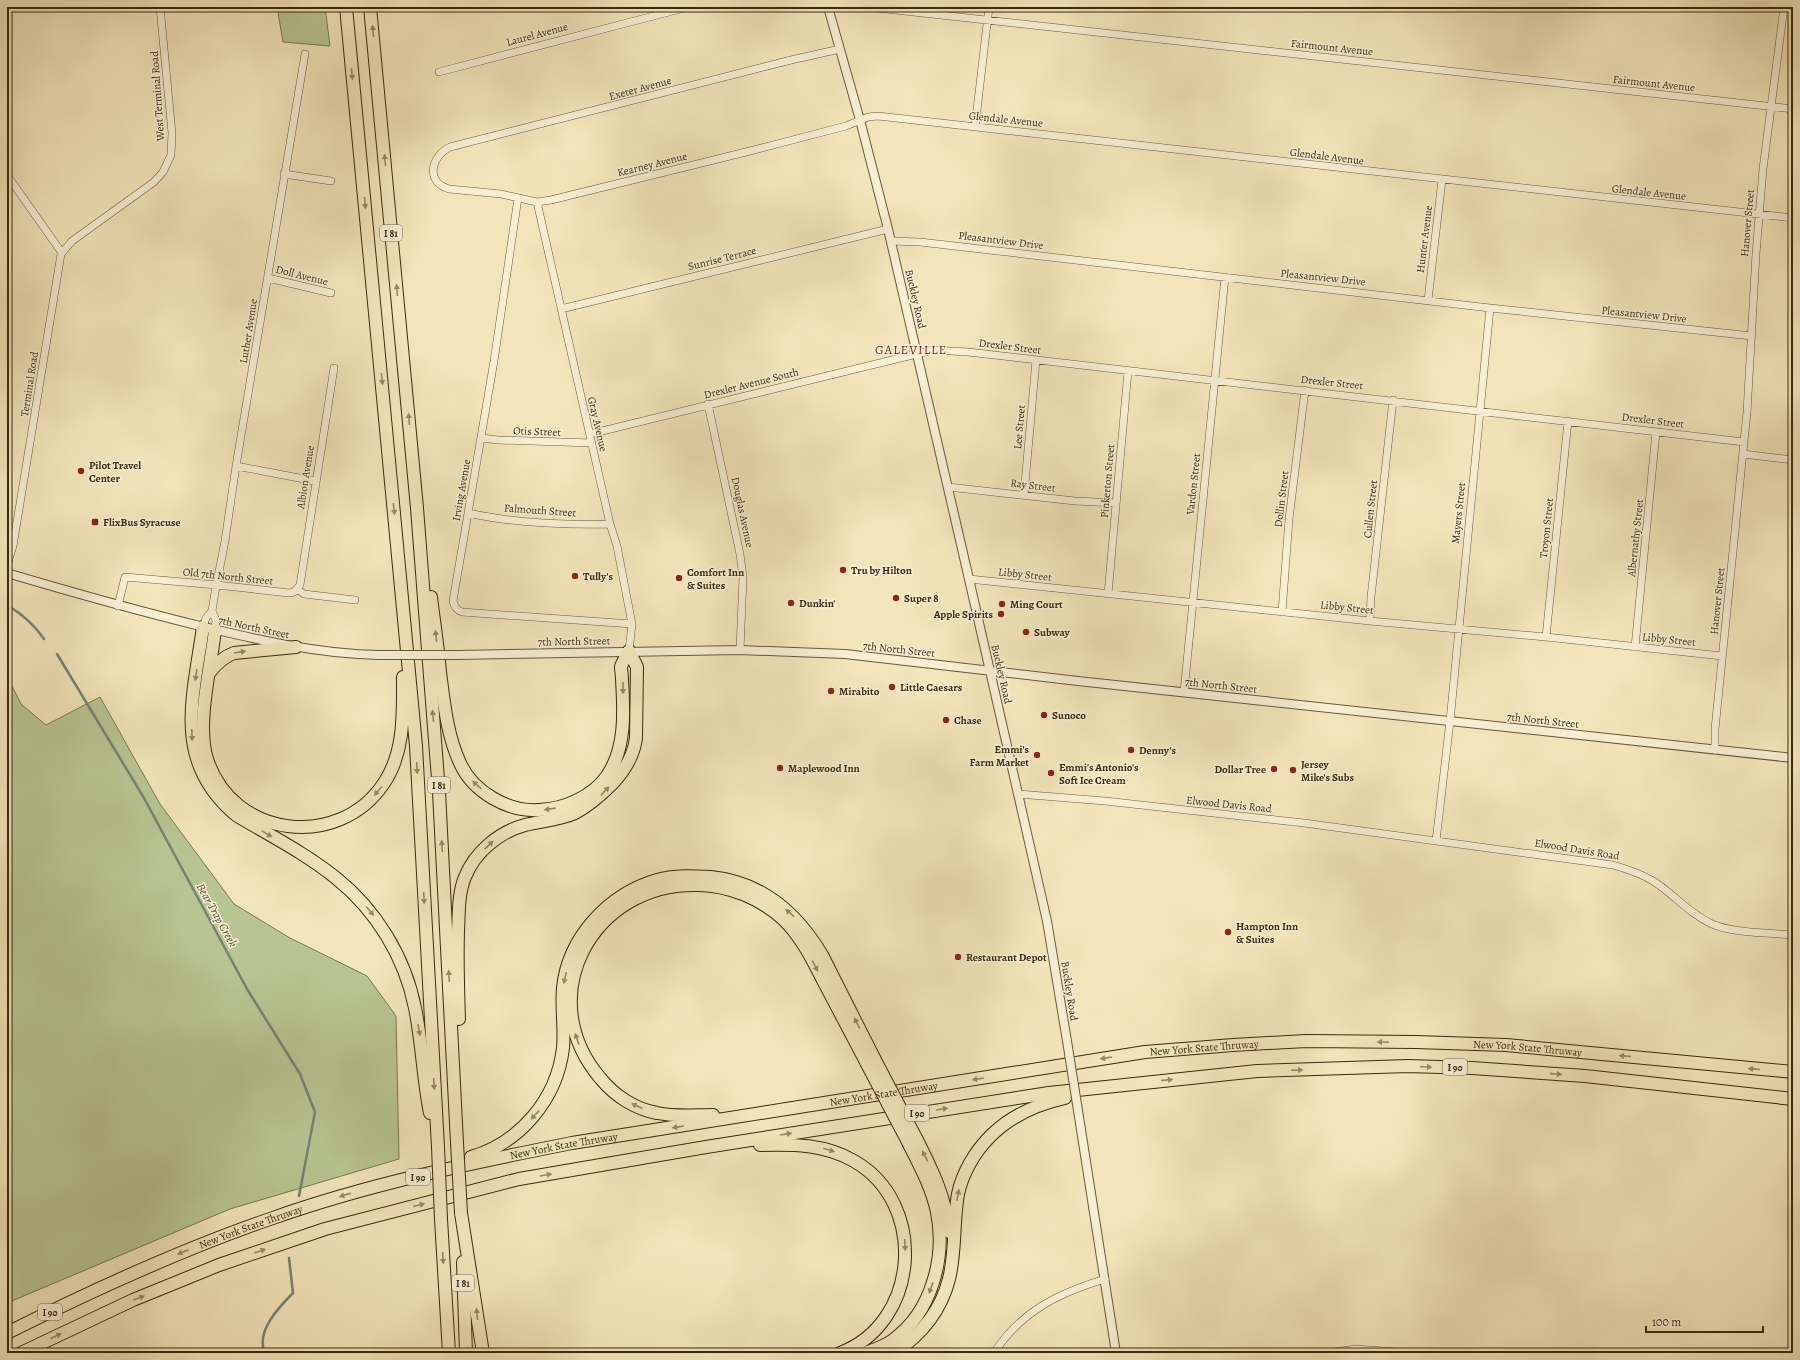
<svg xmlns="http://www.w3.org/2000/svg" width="1800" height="1360" viewBox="0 0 1800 1360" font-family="Alegreya,serif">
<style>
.green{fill:#b8c592;stroke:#7a7750}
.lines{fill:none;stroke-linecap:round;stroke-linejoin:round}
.stream{stroke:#758372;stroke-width:2.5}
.minor-casing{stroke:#6a5839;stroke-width:8}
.tertiary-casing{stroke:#6a5839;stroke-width:10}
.motorway-casing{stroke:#3c290e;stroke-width:14}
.minor{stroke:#f7eed3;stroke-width:7}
.tertiary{stroke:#f7eed3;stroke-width:8}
.motorway{stroke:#f3e5bb;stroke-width:12}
.tertiary-bridge-casing{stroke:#6a5839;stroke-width:10;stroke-linecap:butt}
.motorway-bridge-casing{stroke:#3c290e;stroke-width:14;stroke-linecap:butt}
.tertiary-bridge{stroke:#f7eed3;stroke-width:8}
.motorway-bridge{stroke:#f3e5bb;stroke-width:12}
.oneway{fill:#988764}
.poi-dot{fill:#8f2418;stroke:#f7eed3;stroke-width:1.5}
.labels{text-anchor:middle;stroke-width:3;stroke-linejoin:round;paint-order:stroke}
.shield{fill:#f7eed3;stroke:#746449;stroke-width:1}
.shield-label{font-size:10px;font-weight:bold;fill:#3c290e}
.street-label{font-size:11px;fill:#3c290e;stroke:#f7eed3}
.poi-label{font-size:11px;font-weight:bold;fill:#3c290e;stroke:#f7eed3;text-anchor:start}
.water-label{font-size:12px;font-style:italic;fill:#544e38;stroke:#f7eed3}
.quarter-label{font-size:13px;letter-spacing:1px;fill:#7a1f14;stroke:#f7eed3}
</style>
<rect width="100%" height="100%" fill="#f3e5bb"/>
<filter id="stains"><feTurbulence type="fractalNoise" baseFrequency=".005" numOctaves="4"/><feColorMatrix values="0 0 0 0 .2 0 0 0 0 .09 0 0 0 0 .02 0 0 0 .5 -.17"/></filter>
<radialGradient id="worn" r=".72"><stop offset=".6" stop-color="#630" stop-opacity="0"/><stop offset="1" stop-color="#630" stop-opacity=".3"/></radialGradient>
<path class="green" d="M277,7H325L330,46L283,42Z
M7,676L21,704L46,725L100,697L160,804L234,904L290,938L367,976L396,1016L399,1159L230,1209L7,1303Z"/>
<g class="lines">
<path class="stream" d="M7,605C22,614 34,624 44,639
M57,654L144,798L247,989L300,1074L315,1112L299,1196
M265,1353C255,1332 279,1307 293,1293L289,1258"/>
<g class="minor-casing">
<path id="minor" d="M868,7L1793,109
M840,49L791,60L450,147C431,156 425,182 449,189L501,194L537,202L551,200L750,151L846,126L868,117L878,116L1793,218
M439,72L688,7
M975,127L989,7
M284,174L331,181
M7,175L62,253
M518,198L494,361L453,601C454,606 456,610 462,612L632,624
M537,202L610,524L617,546L632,624L629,651
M891,241L920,242L1490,308L1752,336
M268,278L331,293
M1428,300L1442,180
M561,309L888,229
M708,404L740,554L743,577L740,650
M590,434L933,350L968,352L1744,442
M481,438L498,440L592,443
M1743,454L1793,460
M236,466L315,481
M948,487L1075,501L1116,503
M1024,495L1036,360
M468,513C513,523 564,525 610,524
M7,565L13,546L61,254L72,241L154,182L163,172L171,155L172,133L160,7
M969,579L1370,621L1546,637L1722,656
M297,589L304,594L355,600
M1108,594L1128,371
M118,606L125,577L217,585L289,593L294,592L300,585L334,368
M1282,612L1289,519L1305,390
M1370,621L1371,597L1393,400
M203,627L206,618L212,611
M215,630L216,620L212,611L215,592L225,541L236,466L305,54
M1546,637L1568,421
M1635,647L1656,432
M1184,692L1225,277
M1715,750V729L1747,412L1756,254L1763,169L1784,7
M1018,794L1105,801L1304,823L1613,865C1627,869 1640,873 1653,881C1674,894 1688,913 1712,924C1732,933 1770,933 1793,935
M1436,841L1450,721L1490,308
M994,1353C1021,1311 1059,1293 1105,1279
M1327,1353L1356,1349L1410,1353"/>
</g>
<g class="tertiary-casing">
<path id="tertiary" d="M828,7L860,120L888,229L969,579L1047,921L1067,1041
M7,573C71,592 135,610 200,626C259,640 318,654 379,655
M457,655L740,650L845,654L1078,681L1793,758
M1079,1117L1116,1353"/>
</g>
<g class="motorway-casing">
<g id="motorway">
<path d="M346,7L416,746L438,1147"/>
<path d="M370,7L417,508L439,792L457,1143"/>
<path d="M431,597C434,622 438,647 440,672C444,703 447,735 460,763C473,792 508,812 539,810C564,809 592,797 607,776C626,748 624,712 622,679C622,675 621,671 621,667C622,662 627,656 629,651"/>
<path d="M203,627C193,699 172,761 236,815C269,835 305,853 336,878C376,910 405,957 415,1008C422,1042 423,1078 430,1113"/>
<path d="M215,630C211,666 196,725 207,759C232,838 339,851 384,783C405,752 403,712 403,677"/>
<path d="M209,673C216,664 223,657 234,653L296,647"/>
<path d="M459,1019C458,990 457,961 458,931C459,913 458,894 465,877C475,852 499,832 525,825C541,821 559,820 575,813C590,805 601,795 613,783C624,771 634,755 636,738L637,667L629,651"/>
<path d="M713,1115C694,1115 676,1117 657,1113C635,1109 615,1096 601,1079C530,997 593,881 699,885C730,886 760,898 783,919C802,937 814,963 826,986C839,1011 853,1037 866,1062"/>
<path d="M917,1140C932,1170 946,1198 949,1232"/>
<path d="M760,1145C793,1144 825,1144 854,1161C928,1203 920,1323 840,1353"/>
<path d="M471,1157C520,1143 557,1099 563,1048C565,1028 561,1008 563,988C568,937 609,894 657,880C674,875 693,876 711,877C761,882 797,913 822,955L874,1058"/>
<path d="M461,1213L483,1353"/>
<path d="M441,1219L449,1353"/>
<path d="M463,1262L466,1353"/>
<path id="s1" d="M7,1333C93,1290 180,1250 270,1219C368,1184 471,1163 572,1143L1145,1052L1233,1045L1306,1041L1416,1042L1506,1045L1793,1072"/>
<path d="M21,1353L133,1300L219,1265L325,1229L519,1179L706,1147L1049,1093L1257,1071L1408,1066L1472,1068L1585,1076L1793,1099"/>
<path d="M866,1353C875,1349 885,1346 893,1340C932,1312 946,1257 937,1212C932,1188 920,1166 909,1144"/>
<path d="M894,1353C921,1335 941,1311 949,1279C956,1251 953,1222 958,1194C960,1184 965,1172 970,1163C991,1126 1024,1107 1065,1098"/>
</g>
</g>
<use href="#minor" class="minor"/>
<use href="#tertiary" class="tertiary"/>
<use href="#motorway" class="motorway"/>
<g class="tertiary-bridge-casing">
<path id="tertiary-bridge" d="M379,655H457
M1067,1041L1079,1117"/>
</g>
<g class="motorway-bridge-casing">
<path id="motorway-bridge" d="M874,1058L917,1140
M866,1062L909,1144
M457,1143L461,1213
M438,1147L441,1219"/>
</g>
<use href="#tertiary-bridge" class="tertiary-bridge"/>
<use href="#motorway-bridge" class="motorway-bridge"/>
</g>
<defs><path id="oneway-solid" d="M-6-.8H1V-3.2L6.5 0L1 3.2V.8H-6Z"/></defs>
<g class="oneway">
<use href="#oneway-solid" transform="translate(373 31) rotate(-95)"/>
<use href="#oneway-solid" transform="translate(352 74) rotate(85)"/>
<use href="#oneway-solid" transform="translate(385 160) rotate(-95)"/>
<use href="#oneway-solid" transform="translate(365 203) rotate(85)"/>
<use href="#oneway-solid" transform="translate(397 290) rotate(-95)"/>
<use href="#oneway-solid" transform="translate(382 379) rotate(84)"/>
<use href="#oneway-solid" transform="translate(409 419) rotate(-95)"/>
<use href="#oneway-solid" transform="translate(394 509) rotate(84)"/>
<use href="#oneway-solid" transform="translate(436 636) rotate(-97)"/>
<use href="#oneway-solid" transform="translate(240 652) rotate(-9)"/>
<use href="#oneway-solid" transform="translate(196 675) rotate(98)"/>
<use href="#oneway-solid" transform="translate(623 688) rotate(90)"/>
<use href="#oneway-solid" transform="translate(433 716) rotate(-95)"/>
<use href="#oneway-solid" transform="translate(192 735) rotate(88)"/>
<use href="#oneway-solid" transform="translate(417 768) rotate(87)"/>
<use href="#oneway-solid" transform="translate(477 785) rotate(-138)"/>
<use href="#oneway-solid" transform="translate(378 791) rotate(130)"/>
<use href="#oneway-solid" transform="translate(605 791) rotate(-46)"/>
<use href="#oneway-solid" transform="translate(550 809) rotate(171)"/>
<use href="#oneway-solid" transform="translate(267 834) rotate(31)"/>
<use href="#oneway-solid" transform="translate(489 845) rotate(-43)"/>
<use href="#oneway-solid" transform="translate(442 846) rotate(-93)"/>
<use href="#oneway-solid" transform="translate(424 898) rotate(87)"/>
<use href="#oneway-solid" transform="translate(370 911) rotate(50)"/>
<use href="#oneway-solid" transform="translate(790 913) rotate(-138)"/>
<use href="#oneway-solid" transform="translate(815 966) rotate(62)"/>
<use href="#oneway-solid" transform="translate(449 976) rotate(-93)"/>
<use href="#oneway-solid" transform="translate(565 978) rotate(103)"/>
<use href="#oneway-solid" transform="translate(857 1023) rotate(-117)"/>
<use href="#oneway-solid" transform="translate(419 1030) rotate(80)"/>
<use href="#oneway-solid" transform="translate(577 1039) rotate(-109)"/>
<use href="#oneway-solid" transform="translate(1383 1042) rotate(-180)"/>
<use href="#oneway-solid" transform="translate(1625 1056) rotate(-175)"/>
<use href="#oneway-solid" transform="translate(1106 1058) rotate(171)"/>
<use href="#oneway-solid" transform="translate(1426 1067) rotate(2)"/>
<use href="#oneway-solid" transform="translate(1754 1069) rotate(-175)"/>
<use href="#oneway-solid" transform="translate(1297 1070) rotate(-2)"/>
<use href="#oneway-solid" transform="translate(1556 1074) rotate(4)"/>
<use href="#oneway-solid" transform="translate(978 1079) rotate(171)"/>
<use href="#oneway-solid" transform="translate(1167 1080) rotate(-5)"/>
<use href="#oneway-solid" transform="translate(434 1084) rotate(87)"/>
<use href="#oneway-solid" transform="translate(637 1106) rotate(-155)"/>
<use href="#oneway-solid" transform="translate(942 1109) rotate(-9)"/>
<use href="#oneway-solid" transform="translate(535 1115) rotate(133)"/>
<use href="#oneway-solid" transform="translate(678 1127) rotate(171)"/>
<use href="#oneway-solid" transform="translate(786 1134) rotate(-9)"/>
<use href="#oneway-solid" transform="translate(829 1150) rotate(18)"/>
<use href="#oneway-solid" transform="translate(925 1156) rotate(-117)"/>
<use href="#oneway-solid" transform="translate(546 1175) rotate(-10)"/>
<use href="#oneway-solid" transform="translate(345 1195) rotate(163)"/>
<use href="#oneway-solid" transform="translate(958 1195) rotate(-79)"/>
<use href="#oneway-solid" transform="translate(419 1205) rotate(-14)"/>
<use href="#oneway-solid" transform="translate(905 1245) rotate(87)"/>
<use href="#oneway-solid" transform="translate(260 1251) rotate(-19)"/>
<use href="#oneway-solid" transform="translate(183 1252) rotate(157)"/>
<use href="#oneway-solid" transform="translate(443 1258) rotate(87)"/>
<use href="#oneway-solid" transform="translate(931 1288) rotate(110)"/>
<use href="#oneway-solid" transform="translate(139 1298) rotate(-22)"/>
<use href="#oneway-solid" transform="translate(477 1314) rotate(-96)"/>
<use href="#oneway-solid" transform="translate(56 1336) rotate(-26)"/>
</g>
<g class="poi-dot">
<circle cx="81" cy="471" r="4"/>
<rect x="91" y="518" width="8" height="8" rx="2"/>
<circle cx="843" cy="570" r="4"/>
<circle cx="575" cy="576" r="4"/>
<circle cx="679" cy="578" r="4"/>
<circle cx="896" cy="598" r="4"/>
<circle cx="791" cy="603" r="4"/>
<circle cx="1002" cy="604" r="4"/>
<circle cx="1001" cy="614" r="4"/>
<circle cx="1026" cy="632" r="4"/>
<circle cx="892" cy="687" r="4"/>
<circle cx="831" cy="691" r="4"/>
<circle cx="1044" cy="715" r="4"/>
<circle cx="946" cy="720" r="4"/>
<circle cx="1131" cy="750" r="4"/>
<circle cx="1037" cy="755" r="4"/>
<circle cx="780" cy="768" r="4"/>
<circle cx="1274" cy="769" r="4"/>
<circle cx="1293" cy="770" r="4"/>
<circle cx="1051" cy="773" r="4"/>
<circle cx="1228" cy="932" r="4"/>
<circle cx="958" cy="957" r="4"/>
</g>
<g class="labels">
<g class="shield">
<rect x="380" y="225" width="22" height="16" rx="3"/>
<rect x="428" y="777" width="22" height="16" rx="3"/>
<rect x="1443" y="1059" width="24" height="16" rx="3"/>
<rect x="905" y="1105" width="24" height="16" rx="3"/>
<rect x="406" y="1169" width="24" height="16" rx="3"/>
<rect x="452" y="1275" width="22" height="16" rx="3"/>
<rect x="38" y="1304" width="24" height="16" rx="3"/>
</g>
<g class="shield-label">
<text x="391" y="237">I 81</text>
<text x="439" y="789">I 81</text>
<text x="1455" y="1071">I 90</text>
<text x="917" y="1117">I 90</text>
<text x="418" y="1181">I 90</text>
<text x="463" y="1287">I 81</text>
<text x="50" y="1316">I 90</text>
</g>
<g class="street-label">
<text transform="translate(537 34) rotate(-15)" y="4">Laurel Avenue</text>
<text transform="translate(1332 47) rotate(6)" y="4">Fairmount Avenue</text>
<text transform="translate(1654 83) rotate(6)" y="4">Fairmount Avenue</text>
<text transform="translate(640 88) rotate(-15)" y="4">Exeter Avenue</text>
<text transform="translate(157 96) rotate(-94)" y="4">West Terminal Road</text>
<text transform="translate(1006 119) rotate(6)" y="4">Glendale Avenue</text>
<text transform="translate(1327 156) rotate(7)" y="4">Glendale Avenue</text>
<text transform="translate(652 164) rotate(-14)" y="4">Kearney Avenue</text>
<text transform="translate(1649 192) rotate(6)" y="4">Glendale Avenue</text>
<text transform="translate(1747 223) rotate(-85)" y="4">Hanover Street</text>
<text transform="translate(1424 239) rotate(-83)" y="4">Hunter Avenue</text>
<text transform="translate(1001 240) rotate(7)" y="4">Pleasantview Drive</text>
<text transform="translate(722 258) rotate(-14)" y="4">Sunrise Terrace</text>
<text transform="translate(302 275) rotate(14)" y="4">Doll Avenue</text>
<text transform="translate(1323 277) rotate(6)" y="4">Pleasantview Drive</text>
<text transform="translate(916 299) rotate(77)" y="4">Buckley Road</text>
<text transform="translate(1644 314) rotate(6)" y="4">Pleasantview Drive</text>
<text transform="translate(248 331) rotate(-81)" y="4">Luther Avenue</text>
<text transform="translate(1010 346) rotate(7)" y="4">Drexler Street</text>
<text transform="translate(1332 382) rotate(6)" y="4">Drexler Street</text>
<text transform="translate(751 383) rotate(-14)" y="4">Drexler Avenue South</text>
<text transform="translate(29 384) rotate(-81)" y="4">Terminal Road</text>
<text transform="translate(1653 420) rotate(7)" y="4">Drexler Street</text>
<text transform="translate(598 424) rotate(77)" y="4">Gray Avenue</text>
<text transform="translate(1019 427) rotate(-85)" y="4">Lee Street</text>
<text transform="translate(537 431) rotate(2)" y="4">Otis Street</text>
<text transform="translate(305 477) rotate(-81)" y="4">Albion Avenue</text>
<text transform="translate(1107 481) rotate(-85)" y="4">Pinkerton Street</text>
<text transform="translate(1193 484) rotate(-84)" y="4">Vardon Street</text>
<text transform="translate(1033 485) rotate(7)" y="4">Ray Street</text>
<text transform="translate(461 490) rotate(-80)" y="4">Irving Avenue</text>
<text transform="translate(1281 499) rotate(-83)" y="4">Dollin Street</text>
<text transform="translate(1370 509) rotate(-84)" y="4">Cullen Street</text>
<text transform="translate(540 510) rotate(4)" y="4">Falmouth Street</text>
<text transform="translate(743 512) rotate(78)" y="4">Douglas Avenue</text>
<text transform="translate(1458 513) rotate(-84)" y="4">Mayers Street</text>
<text transform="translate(1546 528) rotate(-84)" y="4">Troyon Street</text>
<text transform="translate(1635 538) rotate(-84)" y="4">Albernathy Street</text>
<text transform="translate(1025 574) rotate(6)" y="4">Libby Street</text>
<text transform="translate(228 576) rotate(6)" y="4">Old 7th North Street</text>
<text transform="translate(1717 601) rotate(-84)" y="4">Hanover Street</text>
<text transform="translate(1347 607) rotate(6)" y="4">Libby Street</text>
<text transform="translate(254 627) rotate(12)" y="4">7th North Street</text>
<text transform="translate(1669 639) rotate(6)" y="4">Libby Street</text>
<text transform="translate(574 641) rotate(-1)" y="4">7th North Street</text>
<text transform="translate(899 649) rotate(6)" y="4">7th North Street</text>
<text transform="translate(1002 674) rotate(77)" y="4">Buckley Road</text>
<text transform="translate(1221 685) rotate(6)" y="4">7th North Street</text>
<text transform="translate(1543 720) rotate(6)" y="4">7th North Street</text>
<text transform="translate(1229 804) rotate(6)" y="4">Elwood Davis Road</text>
<text transform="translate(1577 849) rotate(9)" y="4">Elwood Davis Road</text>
<text transform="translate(1070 991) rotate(81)" y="4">Buckley Road</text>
<text dy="4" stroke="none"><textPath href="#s1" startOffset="1238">New York State Thruway</textPath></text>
<text dy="4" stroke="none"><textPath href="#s1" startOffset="1562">New York State Thruway</textPath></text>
<text dy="4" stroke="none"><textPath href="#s1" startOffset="914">New York State Thruway</textPath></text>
<text dy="4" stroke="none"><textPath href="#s1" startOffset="590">New York State Thruway</textPath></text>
<text dy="4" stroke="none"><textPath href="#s1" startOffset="266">New York State Thruway</textPath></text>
</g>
<g class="poi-label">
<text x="89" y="469">Pilot Travel<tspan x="89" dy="13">Center</tspan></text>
<text x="103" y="526">FlixBus Syracuse</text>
<text x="851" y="574">Tru by Hilton</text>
<text x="687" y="576">Comfort Inn<tspan x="687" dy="13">&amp; Suites</tspan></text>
<text x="583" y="580">Tully's</text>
<text x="904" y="602">Super 8</text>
<text x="799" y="607">Dunkin'</text>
<text x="1010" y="608">Ming Court</text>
<text x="993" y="618" text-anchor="end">Apple Spirits</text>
<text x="1034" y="636">Subway</text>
<text x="900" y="691">Little Caesars</text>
<text x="839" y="695">Mirabito</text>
<text x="1052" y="719">Sunoco</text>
<text x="954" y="724">Chase</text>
<text x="1029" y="753" text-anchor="end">Emmi's<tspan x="1029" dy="13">Farm Market</tspan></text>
<text x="1139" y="754">Denny's</text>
<text x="1301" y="768">Jersey<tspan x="1301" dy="13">Mike's Subs</tspan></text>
<text x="1059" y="771">Emmi's Antonio's<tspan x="1059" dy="13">Soft Ice Cream</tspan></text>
<text x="788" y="772">Maplewood Inn</text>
<text x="1266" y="773" text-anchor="end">Dollar Tree</text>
<text x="1236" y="930">Hampton Inn<tspan x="1236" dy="13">&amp; Suites</tspan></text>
<text x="966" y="961">Restaurant Depot</text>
</g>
<g class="water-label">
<text transform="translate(217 915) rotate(61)" y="4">Bear Trap Creek</text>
</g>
<g class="quarter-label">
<text x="911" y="354">GALEVILLE</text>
</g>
</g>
<rect width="1800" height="1360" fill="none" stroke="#f3e5bb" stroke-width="24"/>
<rect x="8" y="8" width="1784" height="1344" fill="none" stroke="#3c290e" stroke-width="2"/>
<rect x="12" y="12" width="1776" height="1336" fill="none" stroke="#3c290e"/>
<path d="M1646 1326v6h117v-6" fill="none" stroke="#3c290e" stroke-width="2"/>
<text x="1652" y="1326" font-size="12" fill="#3c290e" stroke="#f7eed3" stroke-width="3" paint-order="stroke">100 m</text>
<rect width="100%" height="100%" filter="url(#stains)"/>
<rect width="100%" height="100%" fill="url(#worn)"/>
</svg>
